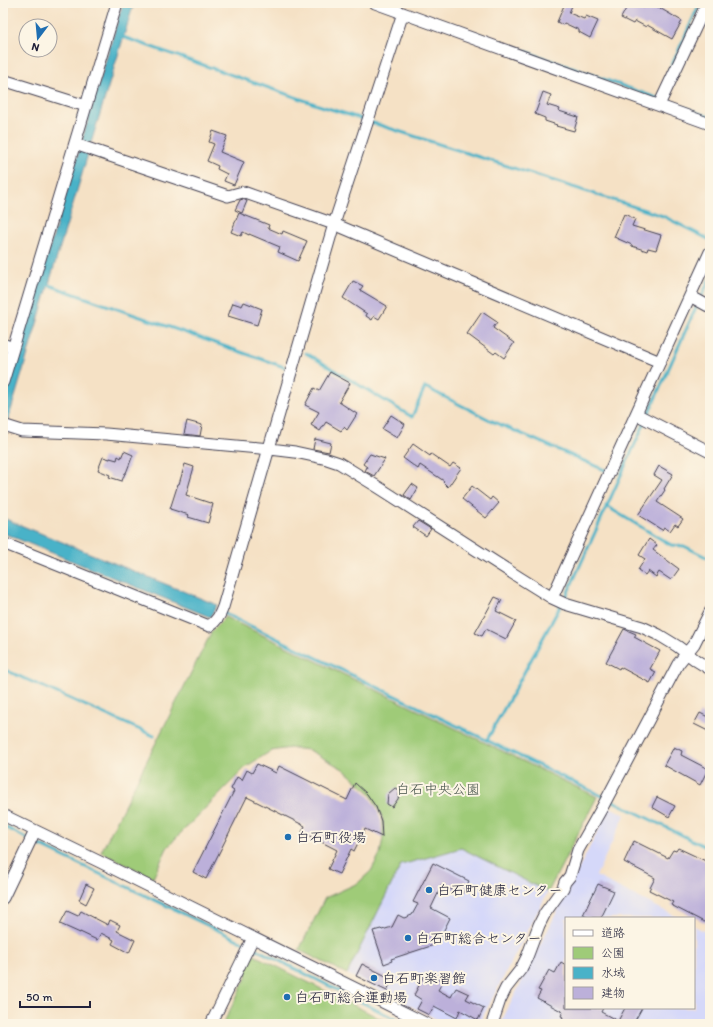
<svg xmlns="http://www.w3.org/2000/svg" width="713" height="1027" viewBox="0 0 713 1027" font-family="Itim,'Klee One',sans-serif">
<style>
.built{fill:#d5d8f9}
.green{fill:#9fcb78;stroke:#60765a}
.water{fill:#49b2c8;stroke:#366a82}
.lines{fill:none;stroke-linecap:round;stroke-linejoin:round}
.stream{stroke:#49b2c8;stroke-width:3}
.building{fill:#bcb0da}
.minor-casing{stroke:#423f50;stroke-width:13}
.minor{stroke:#fff;stroke-width:11}
.poi-dot{fill:#1f6fb2;stroke:#fcf5e5;stroke-width:1.5}
.labels{text-anchor:middle;stroke-width:4;stroke-linejoin:round;paint-order:stroke}
.park-label{font-size:14px;fill:#48554d;stroke:#fcf5e5}
.poi-label{font-size:14px;fill:#22223b;stroke:#fcf5e5;text-anchor:start}
</style>
<rect width="100%" height="100%" fill="#fcf5e5"/>
<filter id="ink" filterUnits="userSpaceOnUse"><feTurbulence type="fractalNoise" baseFrequency=".025" numOctaves="2"/><feDisplacementMap in="SourceGraphic" scale="8" xChannelSelector="R" yChannelSelector="G"/><feConvolveMatrix kernelMatrix="1 2 1 2 8 2 1 2 1" color-interpolation-filters="sRGB"/></filter>
<filter id="wash" filterUnits="userSpaceOnUse"><feTurbulence type="fractalNoise" baseFrequency=".012" numOctaves="4" result="noise"/><feDisplacementMap in="SourceGraphic" scale="16" xChannelSelector="R" yChannelSelector="G"/><feGaussianBlur stdDeviation="0.9" result="paint"/><feColorMatrix in="noise" values="0 0 0 0 0 0 0 0 0 0 0 0 0 0 0 0 0 1.4 0 .05"/><feComposite in="paint" operator="in"/></filter>
<g filter="url(#wash)">
<rect width="100%" height="100%" fill="#f5e1c5"/>
<path class="built" d="M610,807L625,815L596,876L679,918H566V1008H694V926L710,934V1024H500Z
M461,848L548,892L479,1024H446L347,974L401,865Z"/>
<path class="green" d="M225,617L597,797L548,892L461,848L401,865L347,974L299,950L325,898L358,883L371,871L380,854L383,838V820L377,806L370,793L343,769L309,750L290,748L271,751L247,766L225,788L175,839L167,848L153,878L101,852L212,631Z
M252,954L391,1024H223L247,976L245,969Z"/>
<path class="water" d="M123,3H134L91,143H89L86,153L88,154L8,420H5L3,428V402L79,151L84,141L82,140Z
M3,518L217,605L210,617L3,533Z"/>
<g class="lines">
<path class="stream" d="M474,33L710,117
M120,36L318,105L365,120
M669,71L700,3
M370,122L663,216L708,239
M46,284L284,367
M701,298L710,278
M306,353L412,417L425,387L492,421L607,471
M647,417L698,303
M606,506L671,545L684,546L710,559
M564,601L645,422
M224,613L604,797
M3,669L154,736
M487,740L561,605
M609,799L710,849
M3,826L28,839
M33,842L234,938L405,1024
M708,1024V1023"/>
</g>
<g id="blocks">
<path class="building" d="M565,3H573L569,13L584,19L586,16L598,21L590,38L579,32V30L564,23L563,25L557,22Z
M629,3H634L644,8L646,3H651L682,21L672,39L647,25L646,27L635,21L633,24L621,18Z
M543,92L551,95L547,105L560,109L559,111L578,117L574,131L556,126L557,125L545,121V118L535,114Z
M213,131L227,136L220,152L244,162L234,185L224,181L227,174L217,169L218,166L207,161L214,144L209,142Z
M243,199L247,201L242,213L235,210L240,200Z
M239,213L269,225L268,228L282,234L283,231L307,241L298,261L278,252L280,247L249,234V235L243,232L241,236L231,232Z
M624,214L635,219L632,226L661,235L656,250L648,248L647,251L632,246V245L614,237Z
M353,281L363,286L360,290L387,306L379,319L374,316L372,320L366,316L367,314L343,298Z
M244,302L262,309L257,325L228,316L233,303L242,306Z
M482,312L497,322L493,328L514,343L504,358L496,352L494,354L467,334Z
M330,372L350,383L339,402L357,414L347,430L344,427L341,431L326,422L320,431L311,425L319,412L305,405L314,388L319,391Z
M391,415L405,424L397,438L382,429Z
M187,421L202,425L200,436L184,434Z
M315,439L331,443L329,452L313,449Z
M413,444L430,456L431,454L450,467L453,463L461,468L448,487L443,482L444,481L420,465L418,469L403,458Z
M124,451L133,455L126,473H125L122,481L109,477L110,475L98,470L103,457L110,459V458L117,460L118,456L121,458Z
M370,454L385,459L374,476L365,471L367,467L363,464Z
M185,464L194,467L186,495L213,504L208,523L188,517L189,515L170,509L178,484H179Z
M659,466L673,474L664,489L665,490L657,502L683,519L678,526L675,524L670,531L664,527L662,530L638,515L662,480L654,475Z
M412,484L418,488L411,500L404,495Z
M472,486L490,500L492,497L499,503L486,518L462,499Z
M418,521L431,529L426,536L413,527Z
M649,539L657,545L653,550L679,569L671,580L659,572L656,577L648,571L645,575L638,570L645,559L639,555Z
M495,597L502,600L496,611L516,621L506,639L486,629L482,636L475,633Z
M624,629L636,634L634,637L660,651L650,669L656,672L650,683L620,667L619,669L606,662Z
M700,713L710,718V732L694,724Z
M674,747L682,751L681,755L708,769L700,785L664,765Z
M257,764L276,773L279,766L347,800L355,783L367,794L376,807L381,821L382,837L365,829L354,851L351,849L339,874L328,869L337,850L302,832L305,826L247,797L206,879L193,872L234,791L231,789L237,777L242,780L247,770L252,773Z
M395,788L400,790L398,799L392,807L387,804L388,794Z
M657,797L675,806L669,817L652,807Z
M634,841L668,858L673,850L676,851L678,848L710,863V915L706,923L671,905L673,902L649,890L655,878L624,862Z
M433,863L469,881L462,895L442,885L431,908L450,918L437,944L391,959L392,961L384,964L373,931L381,929L382,930L392,927L398,915L404,918L412,915L418,904L413,902Z
M86,884L94,888L86,904L79,900Z
M598,884L614,891L601,918H589L583,915Z
M67,911L78,916L81,911L108,925L110,920L120,925L117,931L135,940L129,953L112,944L114,940L101,933L97,940L80,932V933L60,924Z
M561,962L566,965V1008H603L601,1012L618,1021L625,1008H642L633,1024H560L563,1017L561,1016L563,1012L537,998L541,991L538,990L549,970L555,973Z
M362,964L392,979L387,991L356,976Z
M426,972L443,981L438,990L451,997L456,988L469,994L466,999L484,1008L478,1020L460,1010L457,1018L434,1006L429,1015L417,1009L422,1000L414,995Z"/>
</g>
</g>
<g filter="url(#ink)">
<use href="#blocks" fill-opacity="0" stroke="#423f50" stroke-width="1"/>
<g class="lines">
<g class="minor-casing">
<path id="minor" d="M375,3L710,124
M3,80L86,106
M659,105L707,3
M75,144L228,196L243,192L334,224L660,362
M690,296L710,307
M3,344L13,348
M3,382L117,3
M636,414L710,452
M3,425L22,431L106,434L270,449L295,452L327,459L339,463L378,487L520,578L552,598L565,604L642,627L659,635L677,646L697,661L710,669
M3,543L209,626C217,621 220,615 223,607L334,224L403,13
M552,598L710,252
M3,815L100,862L427,1024
M3,898L35,831
M211,1024L253,938
M492,1024L500,1000L506,988L521,969L527,957L539,925L545,913L563,888L565,882L570,876L578,850L603,806L678,664L694,644L710,612"/>
</g>
<use href="#minor" class="minor"/>
</g>
</g>
<g class="poi-dot">
<circle cx="288" cy="837" r="4"/>
<circle cx="429" cy="890" r="4"/>
<circle cx="408" cy="938" r="4"/>
<circle cx="374" cy="978" r="4"/>
<circle cx="287" cy="997" r="4"/>
</g>
<g class="labels">
<g class="park-label">
<text x="438" y="794">白石中央公園</text>
</g>
<g class="poi-label">
<text x="296" y="842">白石町役場</text>
<text x="437" y="895">白石町健康センター</text>
<text x="416" y="943">白石町総合センター</text>
<text x="382" y="983">白石町楽習館</text>
<text x="295" y="1002">白石町総合運動場</text>
</g>
</g>
<rect width="713" height="1027" fill="none" stroke="#fcf5e5" stroke-width="16"/>
<rect x="565" y="917" width="130" height="92" fill="#fcf5e5" stroke="#a5a1a1"/>
<rect x="573" y="930" width="20" height="6" fill="#ffffff" stroke="#a5a1a1"/>
<text x="601" y="937" font-size="12" fill="#22223b">道路</text>
<rect x="573" y="947" width="20" height="12" fill="#9fcb78" stroke="#a5a1a1"/>
<text x="601" y="957" font-size="12" fill="#22223b">公園</text>
<rect x="573" y="967" width="20" height="12" fill="#49b2c8" stroke="#a5a1a1"/>
<text x="601" y="977" font-size="12" fill="#22223b">水域</text>
<rect x="573" y="987" width="20" height="12" fill="#bcb0da" stroke="#a5a1a1"/>
<text x="601" y="997" font-size="12" fill="#22223b">建物</text>
<g transform="translate(38 38) rotate(196)"><circle r="19" fill="#fcf5e5" stroke="#a5a1a1"/>
<path d="M0-3L7 15L0 10L-7 15Z" fill="#1f6fb2"/>
<text y="-6" font-size="11" font-weight="bold" text-anchor="middle" fill="#22223b">N</text>
</g>
<path d="M20 1001v6h70v-6" fill="none" stroke="#22223b" stroke-width="2"/>
<text x="26" y="1001" font-size="12" fill="#22223b" stroke="#fcf5e5" stroke-width="3" paint-order="stroke">50 m</text>
</svg>
